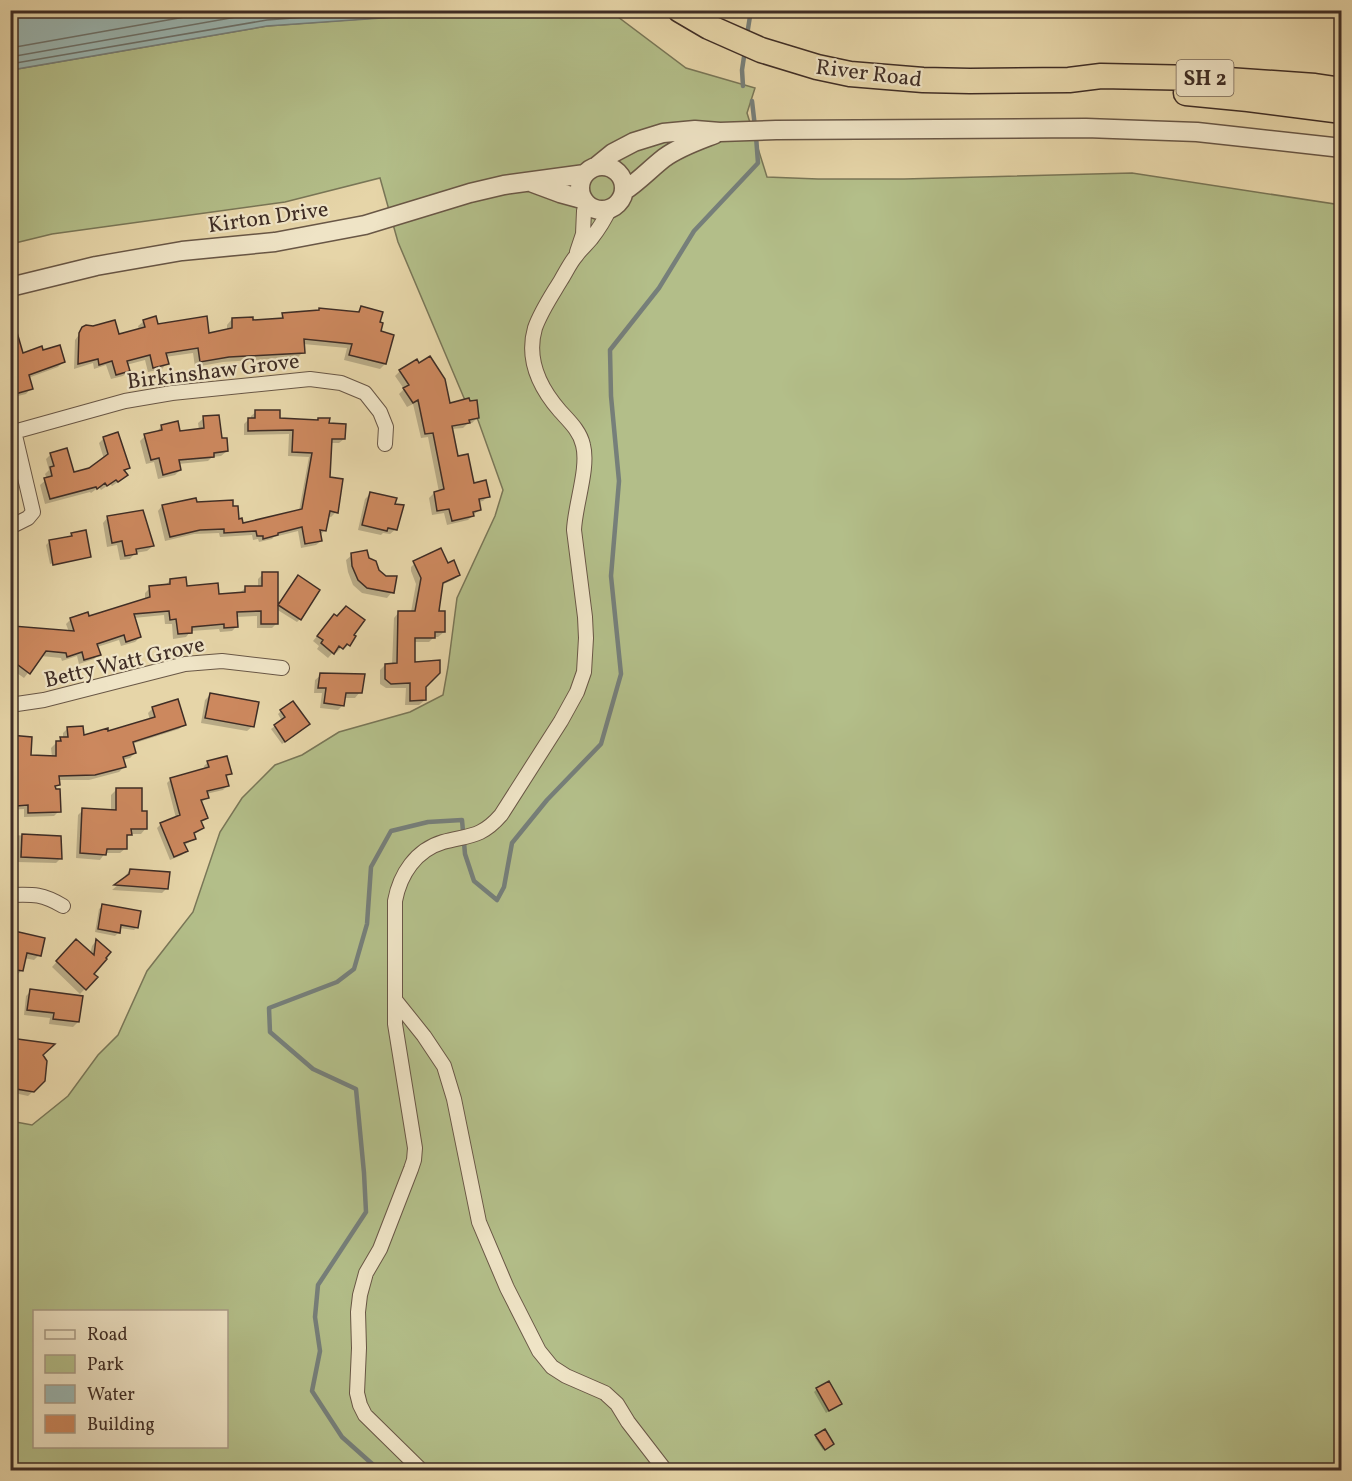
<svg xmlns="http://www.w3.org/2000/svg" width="1352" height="1481" viewBox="0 0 1352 1481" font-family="Vollkorn,serif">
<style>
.green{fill:#b3be89;stroke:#797657;stroke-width:1.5;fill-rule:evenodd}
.water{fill:#9ab6b2;stroke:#767f7a;stroke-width:1.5}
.shadow{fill:#0003}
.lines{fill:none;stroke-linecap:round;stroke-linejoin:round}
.shore{stroke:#6c726c;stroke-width:1.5}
.stream{stroke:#767f7a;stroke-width:4.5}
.building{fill:#cc885e;stroke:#3f2d25;stroke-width:1.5}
.minor-casing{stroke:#695746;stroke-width:16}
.tertiary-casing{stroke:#695746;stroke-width:21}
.trunk-casing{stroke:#3f2d25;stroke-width:27}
.minor{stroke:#efe4c6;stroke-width:14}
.tertiary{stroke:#efe4c6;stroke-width:18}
.trunk{stroke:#e6d5a8;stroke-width:24}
.labels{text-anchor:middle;stroke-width:4.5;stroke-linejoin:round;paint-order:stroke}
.shield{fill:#efe4c6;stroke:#746455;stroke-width:1.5}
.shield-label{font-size:21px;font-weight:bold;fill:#3f2d25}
.street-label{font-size:22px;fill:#3f2d25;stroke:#efe4c6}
</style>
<rect width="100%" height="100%" fill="#e6d5a8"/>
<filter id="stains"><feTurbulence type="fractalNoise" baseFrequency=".00333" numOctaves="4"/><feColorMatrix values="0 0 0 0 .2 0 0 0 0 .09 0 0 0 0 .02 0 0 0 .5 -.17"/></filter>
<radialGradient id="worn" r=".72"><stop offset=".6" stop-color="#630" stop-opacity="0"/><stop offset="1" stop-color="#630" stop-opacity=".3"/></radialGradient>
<path class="green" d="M482,10L610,11L686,68L755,88L747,113L767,177L818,179H904L1132,173L1341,205V1470H11L10,1121L32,1125L68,1096L98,1055L118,1035L147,971L193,912L220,832L242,798L275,765L302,755L339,732L410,712L443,695L448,667L457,598L495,516L503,490L478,420L464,398L398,242L380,178L285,202L52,234L11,244V70L267,26ZM34,1312H226V1446H34Z"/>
<path class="water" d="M11,10H482V11L267,26L11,70Z"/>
<path class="shadow" d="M361,308L379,332L385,364L380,369L344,360L347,348L303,344V352L298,357L223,362L195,367L193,353L165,357L167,363L162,369L148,372L145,360L126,365L128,371L123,376L111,379L106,365L94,369L93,363L74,369L75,340L84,328L118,336L139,330L138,326L144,321L157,326L208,334L227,330V325L232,319L252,322L278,320L283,315L317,312L320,309L356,313Z
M10,344L22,355L42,352L63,362L58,367L28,378L31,388L26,394L10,398Z
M400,371L449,404L477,418L472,423H468L463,428L451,429L457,457L473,484L488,496L483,501L478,502L480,509L468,520L447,525L444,513L432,515L429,498L434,493L439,492L428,437L421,438L413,404L407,407L399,394L404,389L395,376Z
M256,412L279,420L317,421L319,419L328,425L344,439L339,443H330L329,478L336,512L331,517L327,516L325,530L320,535L321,541L316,545L301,548L298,531L274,537L272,539L259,542L258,539L253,540L252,535L220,537L219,533L194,534L165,541L158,511L162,506L196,504L237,520L241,525L299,511L309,457L288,456L289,434L244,435V424L249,419H251V416Z
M204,418L227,451L221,456L212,457L208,461L178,464L180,470L175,475L158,479L154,462L146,464L140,441L145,436L157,431L162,426L179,432L199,430L198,423Z
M104,438L128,468L124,472L121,480L112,486L110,484L101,490L99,487L91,493L90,492L45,504L40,485L47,479L45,474L49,470L46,459L51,454L73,474L90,470L104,459L99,443Z
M370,494L394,505L396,529L390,534L383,533L381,535L358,530L365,499Z
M108,517L153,546L147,551L135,553L130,559L120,560L117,545L107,547L103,523Z
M72,534L90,557L88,558V556L50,564L46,545L49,542L68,538Z
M352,555L367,559L377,571L392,592L387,598L362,593L353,585L348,572L346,560Z
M416,562L448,565L459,575L453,580L441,585L438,613L444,632L438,637H434L429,642H414V663L424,687L425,700L419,705H405L406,688H386L380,684V670L385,665H392L394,618L399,612H411L416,584L411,571V567Z
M10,563L15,583L10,586Z
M263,574L276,608L298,577L300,619L297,622L276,609L277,623L272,628H257V616L236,617L237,626L232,631L220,632L219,629L191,631L186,637L173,639L172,624H165L164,615L134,618L140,637L135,642L121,646L119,640L97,647L99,654L94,659L79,664L77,656L62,661L61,658L41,656L24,678L10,668V631L14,628L69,632L66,624L71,619L88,618L145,600V593L150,588L165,586L170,580L186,587L218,596L239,594L245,588H258V579Z
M334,616L352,636L348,645L343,650L341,648L336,653L334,651L328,658L317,649L319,646L313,641Z
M321,675L360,692L355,698H344L343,705L338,710L320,708L322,693H314L315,680Z
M210,695L253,726L247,731L201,723L205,700Z
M153,708L184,724L179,729L132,744L135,753L130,758L122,760L124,767L119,772L89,780H58V784L54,788L59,811L54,816L24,817V809L10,810V737L29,756L52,757L51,748L61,738H63V733L68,728L82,737L107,733L150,720L148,713Z
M281,711L305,727L282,744L271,729L282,721L278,714Z
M208,762L230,773L226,777L227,786L223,790L206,794L208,797L203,801L200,802L206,818L200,823L202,828L198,832L193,834L194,838L190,842L184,845L186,851L182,855L170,860L157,828L161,824L176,818L167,783L171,779L205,770L204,766Z
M116,790L141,813L146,828L141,834H130L125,839L126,848L120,853H105L100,860L76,858L78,815L83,810L111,811V795Z
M10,835L60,837L61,858L56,863L16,862L17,855H10Z
M130,870L167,888L162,893L112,890L125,879V876Z
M103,906L137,927L134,930L119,928L118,933L115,936L95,932L99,909Z
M10,932L39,955L34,960L24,958L22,970L16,976L10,975Z
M96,941L92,974L96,977L80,994L52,967L71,946L90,954L92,946Z
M31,991L78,1022L73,1027L49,1024L50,1018L24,1015L26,996Z
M10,1040L42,1055L44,1081L28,1096L10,1092Z
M817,1389L840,1404L826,1413L814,1392Z
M824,1431L832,1443L823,1450L815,1438Z
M844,1468L845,1470H823L824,1469Z"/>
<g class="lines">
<path class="shore" d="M10,48L224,10
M10,57L265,12L289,10
M10,64L267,20L398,10"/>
<path class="stream" d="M747,35L751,10
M743,86L742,70L745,50
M752,101L755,127
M379,1470L342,1437L312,1391L320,1351L315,1317L318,1285L366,1212L364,1173L356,1089L313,1069L270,1032L269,1008L337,982L354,969L367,924L371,867L391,831L428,822L462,820L465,854L474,881L497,900L504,887L512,843L547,800L601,744L621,674L611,576L619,481L611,396L610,350L659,288L694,231L758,163L756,136"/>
</g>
<path class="building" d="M361,306L383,312L380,322L383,323L381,331L394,335L386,364L349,355L352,344L304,339L305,353L229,357L200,362L198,348L166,353L169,364L153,368L150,355L127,361L130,371L116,375L112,361L99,365L98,359L78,364L79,333L82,327L86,325L93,326L115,320L119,334L145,327L143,320L156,316L158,324L207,316L209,333L232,328V318L253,317V320L283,318L282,313L319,310V308L359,312Z
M10,322H14L23,353L42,346L43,350L60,345L65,362L29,375L33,389L15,394L10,376Z
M430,356L445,379L450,403L469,398L470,401L477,400L479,418L469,420L470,423L452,426L458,456L468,454L474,483L486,480L490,497L479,499L481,510L473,512L474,516L452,521L449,509L437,511L434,492L444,489L433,433L425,434L418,400L413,403L403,388L409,385L399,370L417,359L419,363Z
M255,410H280V418L318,420V418H330L329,423L346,424L345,439H332L330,477L343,479L338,513L330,511L326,531L320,530L322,541L305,544L302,527L278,533V535L263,539V536H257L256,531L224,533V529L200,530L170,537L162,505L196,498L197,502L233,500V506H238L239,519L242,518L243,523L302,509L312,453L292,452L293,430L248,431V418H255Z
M219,415L222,438H227L228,451L214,453V457L179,460L181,470L163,475L159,458L151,460L144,434L162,430L161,425L178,421L180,431L204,428L203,416Z
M118,432L130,468L124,470L128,475L118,482L116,480L107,486L105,483L97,489L96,487L50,499L44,478L52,476L50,467L54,466L50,453L67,448L74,472L89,468L108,454L103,437Z
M370,492L397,498L395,504L404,505L397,530L388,528L387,531L362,525Z
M143,510L154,546L136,549L137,554L125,556L122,541L112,543L107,516Z
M86,530L91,557L53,565L49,540L72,536L71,533Z
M441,548L448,563L454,560L460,575L443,583L439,611H445V632H435V638H415V662L440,660V673L426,687V700L410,701V683L391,684L385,679V664L397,663L398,611H415L421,578L413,561Z
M367,550L369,558L376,561L379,570L386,576H397L394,593L367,588L358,580L352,566L351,553Z
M262,572H278V624H261V611L237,612L238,627L224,628V624L192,627V633L178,634L176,619L170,620L169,611L134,614L141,637L126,642L124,635L97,644L101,655L84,660L82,652L67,657L66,653L46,651L30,674L10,659L13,626L74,631L70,618L88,612L89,616L150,597L149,586L170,584V579L186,577L187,586L218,583L219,594L245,592V586H262Z
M298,575L320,590L301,620L278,605Z
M346,606L365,620L354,635L356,636L350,646L347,644L343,649L339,646L334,654L321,643L323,640L317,636L334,614L337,616Z
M320,673L365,674L362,693H346L344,706L324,703L326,688H318Z
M210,693L259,702L254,727L205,718Z
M178,699L186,725L133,742L136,753L123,757L126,767L95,775L59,776L60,785L55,786L56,789H60L61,812L28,813V805L16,806L15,779L10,778V735L32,737L31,755L56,756V741H61L60,737H68L67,727L83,726L84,735L108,728V731L155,717L152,707Z
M293,701L310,724L285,742L274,725L285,717L280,710Z
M227,756L232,774L226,775L229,786L207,791L209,798L201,800L208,818L201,821L204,828L194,833L196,839L184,843L188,851L174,857L160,823L180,815L170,778L209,767L207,761Z
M116,788H142V811H147V829H131L132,835H127V849H107L106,855L80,853L82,808L116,810Z
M22,834L61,836L62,859L21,857Z
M130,869L170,872L168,889L114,885L129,874Z
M102,904L141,911L138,928L121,925L120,933L98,929Z
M10,930L45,938L41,956L27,953L23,971L10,969Z
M76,939L94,955L96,939L111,952L106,958L107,959L94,974L98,977L86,990L56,961Z
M30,989L83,996L79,1022L53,1019L54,1013L27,1010Z
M10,1038L55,1044L43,1055L47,1061L45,1081L34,1092L16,1089L10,1083Z
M829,1381L842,1404L829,1411L816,1388Z
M825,1429L834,1444L825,1450L815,1435Z"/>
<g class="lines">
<g class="minor-casing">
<path id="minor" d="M577,252L583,234L584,211L586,203
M10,433L125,401L172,393L310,379L341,383L365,393L380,412L386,427L385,444
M10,527L28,518L33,512L14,431
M10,705L44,700L185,664L222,661L282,668
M10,895C34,894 43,894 63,906
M396,1001L424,1036L444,1066L454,1099L479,1222L507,1288L539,1351L552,1367L566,1376L605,1393L617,1404L628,1422L665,1470
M421,1470L365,1415L360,1405L357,1393L359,1348L358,1312L360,1295L366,1273L380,1249L411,1169L414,1160L415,1148L395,1024V901C400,874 416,850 443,842C469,835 481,838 501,815L561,721L577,692L584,672L586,638L585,617L574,530C575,505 589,468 583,445C580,431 569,421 560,411C540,388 526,359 535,328C541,311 552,295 561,280C566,272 570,263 576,256C580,250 586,245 591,239C598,230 605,219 610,208"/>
</g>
<g class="tertiary-casing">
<path id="tertiary" d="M597,166L613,153L634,142L663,133L695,130L720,132L776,130L1086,128L1197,132L1342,148
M580 188a22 22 0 1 1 44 0a22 22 0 1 1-44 0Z
M533,183L560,193L582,199
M624,191C638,182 650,169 664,158C679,147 697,141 715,134
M10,287L96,266L182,251L275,242L365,225L470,193L504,185L585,174"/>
</g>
<g class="trunk-casing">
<path id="trunk" d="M680,10L709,27L761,50L817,67L850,74L923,80L970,81L1069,80L1101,76L1199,78L1315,86L1342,90
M1186,93L1248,99L1342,111"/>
</g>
<use href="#minor" class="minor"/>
<use href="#tertiary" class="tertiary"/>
<use href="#trunk" class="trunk"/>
</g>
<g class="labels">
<rect class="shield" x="1176.5" y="60" width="57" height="36" rx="4.5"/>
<g class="shield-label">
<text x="1205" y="85">SH 2</text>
</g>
<g class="street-label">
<text transform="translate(869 72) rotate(7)" y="8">River Road</text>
<text transform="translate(268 216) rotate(-8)" y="8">Kirton Drive</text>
<text transform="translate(213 370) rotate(-7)" y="8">Birkinshaw Grove</text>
<text transform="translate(124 661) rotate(-13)" y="8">Betty Watt Grove</text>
</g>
</g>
<rect width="1352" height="1481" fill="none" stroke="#e6d5a8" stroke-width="36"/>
<rect x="12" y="12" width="1328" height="1457" fill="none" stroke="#3f2d25" stroke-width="3"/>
<rect x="18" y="18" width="1316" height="1445" fill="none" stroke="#3f2d25" stroke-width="1.5"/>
<rect x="33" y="1310" width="195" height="138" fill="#efe4c6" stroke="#a99b86" stroke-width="1.5"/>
<rect x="45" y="1330" width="30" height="9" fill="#efe4c6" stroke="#a99b86" stroke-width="1.5"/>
<text x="87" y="1340" font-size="18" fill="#3f2d25">Road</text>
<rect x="45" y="1355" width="30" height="18" fill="#b3be89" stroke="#a99b86" stroke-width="1.5"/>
<text x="87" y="1370" font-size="18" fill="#3f2d25">Park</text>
<rect x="45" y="1385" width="30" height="18" fill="#9ab6b2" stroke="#a99b86" stroke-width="1.5"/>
<text x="87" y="1400" font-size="18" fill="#3f2d25">Water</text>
<rect x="45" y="1415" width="30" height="18" fill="#cc885e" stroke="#a99b86" stroke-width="1.5"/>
<text x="87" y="1430" font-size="18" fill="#3f2d25">Building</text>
<rect width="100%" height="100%" filter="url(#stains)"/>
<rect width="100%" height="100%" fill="url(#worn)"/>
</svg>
